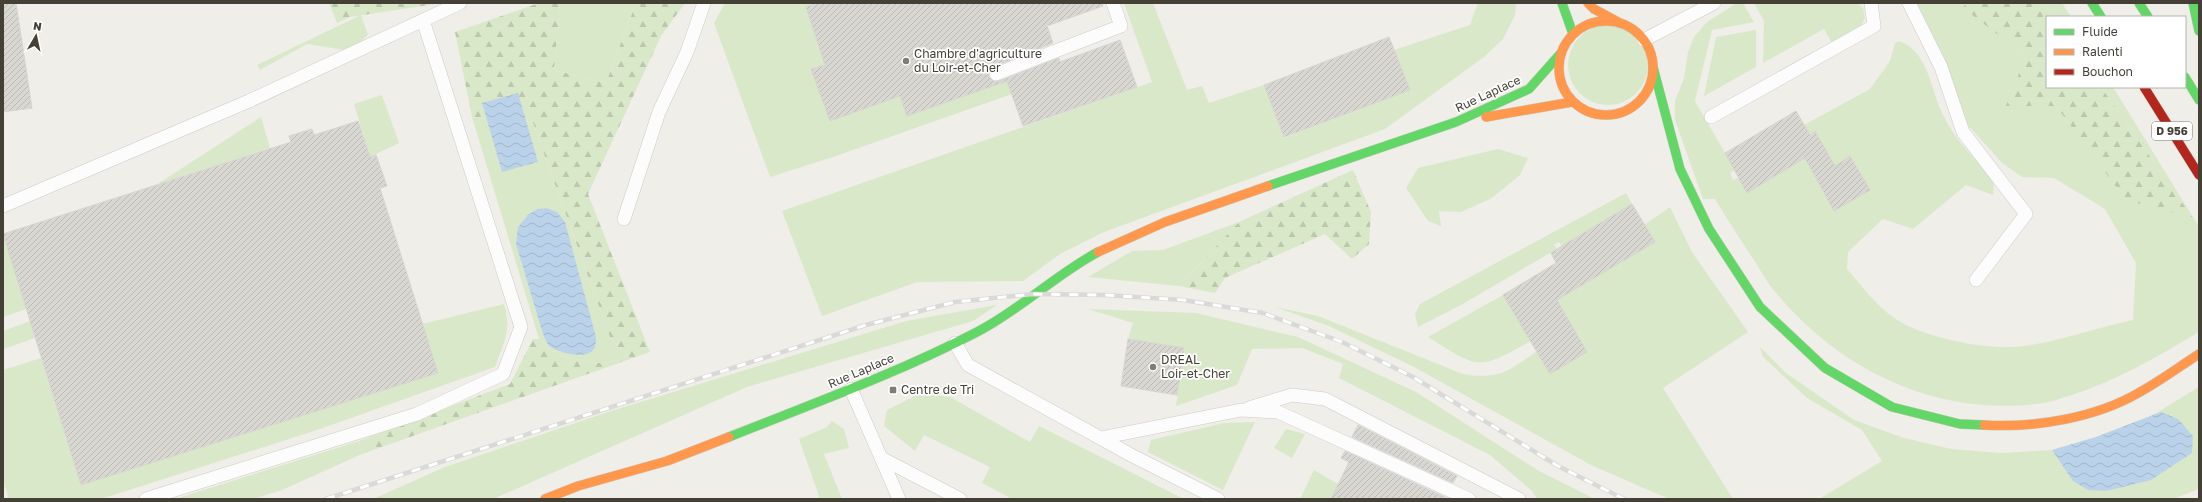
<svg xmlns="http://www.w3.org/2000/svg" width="2202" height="502" viewBox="0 0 2202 502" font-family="'Golos Text',sans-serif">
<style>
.green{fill:#dae8ca}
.forest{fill:url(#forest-firs)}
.water{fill:url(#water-waves)}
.building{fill:url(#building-hatch);stroke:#d7d5cf}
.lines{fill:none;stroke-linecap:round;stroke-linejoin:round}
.lane-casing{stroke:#cdcbc6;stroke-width:14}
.fast-casing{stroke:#cecbc0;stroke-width:10}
.slow-casing{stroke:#cecbc0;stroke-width:10}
.jam-casing{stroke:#cecbc0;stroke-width:10}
.lane{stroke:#fdfcfc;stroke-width:13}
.fast{stroke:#63d668;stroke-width:9}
.slow{stroke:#ff974d;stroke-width:9}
.jam{stroke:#b3261e;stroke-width:9}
.rail-casing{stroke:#d9d9d8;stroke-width:4.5}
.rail{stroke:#fff;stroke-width:3;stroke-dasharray:9;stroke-linecap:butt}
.poi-dot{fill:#807d75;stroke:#fff;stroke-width:1.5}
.labels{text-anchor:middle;stroke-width:3.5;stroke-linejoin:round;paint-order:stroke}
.shield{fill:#fff;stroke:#7c7972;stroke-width:1}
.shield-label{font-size:11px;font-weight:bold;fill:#444036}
.poi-label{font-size:12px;fill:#444036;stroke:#fff;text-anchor:start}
.street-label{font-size:12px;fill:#444036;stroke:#fff}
</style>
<defs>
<pattern id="forest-firs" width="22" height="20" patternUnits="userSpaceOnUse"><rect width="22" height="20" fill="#dae8ca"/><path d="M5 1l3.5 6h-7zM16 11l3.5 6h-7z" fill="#bcc8ae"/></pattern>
<pattern id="water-waves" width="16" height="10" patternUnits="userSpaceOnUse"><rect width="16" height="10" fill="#bbd3ea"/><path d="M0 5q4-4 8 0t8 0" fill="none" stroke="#a2b6c9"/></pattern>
<pattern id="building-hatch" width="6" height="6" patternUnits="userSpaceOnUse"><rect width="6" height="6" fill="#d9d7d1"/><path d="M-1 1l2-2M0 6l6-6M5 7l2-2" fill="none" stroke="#bbbab4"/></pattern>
</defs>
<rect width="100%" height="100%" fill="#efeee9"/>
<path class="green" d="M560,3H636L606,83L554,70Z
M725,3H816L806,7L825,65L811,69L830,120L883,102L888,62L907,116L1007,80L1012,94L836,156L770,177L714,23Z
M1124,3H1153L1187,90L1202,86L1209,103L1264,85L1284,138L1409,90L1394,50L1470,25L1478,3H1516L1515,15L1503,39L1484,57L1385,129L1104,232L1060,254L1023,281L917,282L822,316L782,211L1152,82Z
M1737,3H1743L1754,22L1712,30L1695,101L1735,170L1730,173L1733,180L1739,177L1747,192L1818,150L1815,177L1834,211L1870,190L1850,156L1835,166L1815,131L1810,135L1804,125L1870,89L1890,61L1895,43L1899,41C1929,52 1930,89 1943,115C1947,123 1952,131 1957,138C1968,153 1983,166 1994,180L1993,195L1966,185L1913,229L1883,219L1848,252L1847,269C1863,287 1879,310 1901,322C1926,337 1979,348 2009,347C2048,346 2094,328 2133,320L2136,263L2105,209L2054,178L2022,177L2002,163L1968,125L1941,53L1915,3H1966L1964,8L2026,56L2007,106H2056L2126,199L2192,217L2101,87H2113L2199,227V332C2157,357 2116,381 2069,396C2061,398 2052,402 2043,403C1939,418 1842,372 1776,293C1768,284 1762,273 1756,263C1742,242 1728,221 1715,199H1703L1675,120V101L1684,78L1688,52L1694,37L1707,22Z
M1754,3H1857L1863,8L1865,18L1860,28L1832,43L1824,29L1763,63L1764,21Z
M2043,3H2062L2071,17H2052Z
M361,15L368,35L359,43L345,50L307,44L260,70L257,65Z
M1568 65a40 40 0 1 1 80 0a40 40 0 1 1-80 0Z
M1756,30V67L1704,96L1716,37Z
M382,95L399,143L370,157L354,104Z
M261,117L270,148L156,185Z
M472,117L532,120L610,337L627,357L605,364L563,357L539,339Z
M1498,149L1528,158L1520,175L1492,198L1461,212L1439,211L1441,226L1428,221L1406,188L1418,168Z
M1626,193L1632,204L1562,246L1559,242L1554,245L1557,249L1461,305L1418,327L1415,314L1420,304Z
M1670,207L1692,252L1748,332L1663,388L1733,499H1670L1648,490L1591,465L1414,367L1329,326L1275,307L1318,316L1463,374C1500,380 1508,371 1537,351L1550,373L1587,352L1552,292H1571L1654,242L1644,225Z
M1239,222L1179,286L1088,277L1132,251L1163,250Z
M3,234L26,309L3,317Z
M1503,295L1531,341C1477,371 1479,369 1428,337Z
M504,304C512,330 504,342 495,367L317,430L101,499H9L3,480V370L41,358L81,485L438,373L422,324Z
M997,305L973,321L747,387L493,499H373L445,467L608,412L906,321Z
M1088,309L1196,313L1298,337L1416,392L1539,471L1595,499H1537L1532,491L1490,455L1339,378L1343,364L1302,348L1252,349L1237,385L1176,406L1184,348L1128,339L1133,323Z
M30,321L35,338L3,349V331Z
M1760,347L1786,373L1854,420L1904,438L1951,449L2002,453L2052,450L2096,437L2153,415L2199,387V489L2173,499H1819L1882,461L1862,430L1807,398L1763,357Z
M921,393L950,397L1030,442L1039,426L1184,499H1012L982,483L990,467L924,435L915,451L884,426L887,410Z
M832,421L844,429L849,448L824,454L842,499H820L799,439L827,427Z
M1255,422L1223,490L1148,452L1151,440L1224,423Z
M1286,429L1305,434L1292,458L1274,448Z
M359,441L362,454L282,490L253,499H175Z
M1314,470L1338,484L1332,497L1335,499H1300Z"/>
<path class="forest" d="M329,3H442L350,17L337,23Z
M539,3H560L554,70L606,83L636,3H685L661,36L588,194L650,352L362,454L359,441L510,384L533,339H539L563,357L605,364L627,357L610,337L532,120L472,117L455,32Z
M1966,3H2043L2052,17H2047V87H2101L2193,218L2126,200L2056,106H2006L2026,56L1963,8Z
M1353,170L1371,212L1369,244L1352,259L1325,234L1225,278L1215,293L1179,286L1239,222Z"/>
<path class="water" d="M518,93L538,162L502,172L482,103Z
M547,208L557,212L565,222L596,337C596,343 596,350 589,353C580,358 557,352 549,346C547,343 545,338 543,334L516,244L518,227L528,215L537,209Z
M2161,412L2178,419L2193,436L2192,453L2151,480L2106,491L2088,490L2073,481L2052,450L2096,437Z"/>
<path class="building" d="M3,3H16L32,108L3,112Z
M816,3H1102L1103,6L1047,26L1053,43L993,67L988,72L989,77L994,82L999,81L1059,58L1060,62L1120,40L1137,87L1023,126L1007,81L907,116L900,96L830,121L811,69L825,65L806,7Z
M1389,37L1410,90L1284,137L1264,85Z
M1796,111L1810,135L1815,131L1835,166L1850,156L1870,190L1834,211L1805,158L1747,193L1725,153Z
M358,121L370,157L376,155L387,186L380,188L438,373L81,485L3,234L291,142L289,136L312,129L314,135Z
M1632,204L1655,242L1557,300L1587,352L1550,374L1503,295L1556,263L1551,253L1557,249Z
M1128,339L1184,348L1177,395L1121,386Z
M1358,425L1457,476L1453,483L1352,437Z
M1345,451L1447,498L1331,499L1349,462L1341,458Z"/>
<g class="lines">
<g class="lane-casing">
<path id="lane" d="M1909,3L1941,67L1963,132L2026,214L1976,280
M1644,40L1714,3
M996,74L1121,26L1113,3
M1711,117L1874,26L1871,3
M3,206L249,101L460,3
M624,219L659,112L687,52L704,3
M955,343L968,365L1131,455L1218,499
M851,389L899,499
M1249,408L1292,395L1325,399L1519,499
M1101,438L1241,410L1278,412L1469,499
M883,459L960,499
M146,499L417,414L503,374L521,327L423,20"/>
</g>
<g class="fast-casing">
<path id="fast" d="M1562,3L1573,34
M2092,3L2101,17
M2139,3L2148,17
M2193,3L2199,31
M1653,67L1680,169L1709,229L1760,307L1825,368L1892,407L1960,424L1984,425
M2185,77L2199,100
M1268,186L1456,122L1529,89L1561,53
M729,437C812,404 898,373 977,332C1020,310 1055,275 1098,252"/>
</g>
<g class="slow-casing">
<path id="slow" d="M1588,3L1594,9L1618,22
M1559 68a47 47 0 1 1 94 0a47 47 0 1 1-94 0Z
M1486,117L1572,102
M1098,252L1165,222L1268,186
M1984,425C2035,428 2096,418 2140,392C2160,381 2179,367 2199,354
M545,499L578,486L667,461L729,437"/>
</g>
<g class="jam-casing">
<path id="jam" d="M2144,87L2199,175"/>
</g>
<use href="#lane" class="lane"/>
<use href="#fast" class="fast"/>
<use href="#slow" class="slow"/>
<use href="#jam" class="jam"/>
<g class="rail-casing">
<path id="rail" d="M326,499L866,325L955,302L1033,294L1105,295L1183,300L1263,313L1342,342L1413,377L1558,466L1624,499"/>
</g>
<use href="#rail" class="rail"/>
</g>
<g class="poi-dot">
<circle cx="906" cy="61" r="4"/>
<circle cx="1153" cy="367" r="4"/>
<rect x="889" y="386" width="8" height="8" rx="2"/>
</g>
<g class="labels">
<rect class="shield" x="2152" y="122" width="40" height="18" rx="3"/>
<g class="shield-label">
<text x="2172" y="135">D 956</text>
</g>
<g class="poi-label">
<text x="914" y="58">Chambre d'agriculture<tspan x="914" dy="14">du Loir-et-Cher</tspan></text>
<text x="1161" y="364">DREAL<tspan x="1161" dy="14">Loir-et-Cher</tspan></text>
<text x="901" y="394">Centre de Tri</text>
</g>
<g class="street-label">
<text transform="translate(1488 94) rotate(-25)" y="4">Rue Laplace</text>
<text transform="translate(861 371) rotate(-23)" y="4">Rue Laplace</text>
</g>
</g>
<rect width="2202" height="502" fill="none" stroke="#444036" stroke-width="8"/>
<rect x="2046" y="16" width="140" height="72" fill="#ffffff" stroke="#b4b3af"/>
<rect x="2054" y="29" width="20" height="6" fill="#63d668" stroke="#b4b3af"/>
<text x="2082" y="36" font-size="12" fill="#444036">Fluide</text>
<rect x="2054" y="49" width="20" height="6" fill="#ff974d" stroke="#b4b3af"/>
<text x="2082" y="56" font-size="12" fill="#444036">Ralenti</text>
<rect x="2054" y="69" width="20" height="6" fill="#b3261e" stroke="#b4b3af"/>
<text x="2082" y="76" font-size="12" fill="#444036">Bouchon</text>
<g transform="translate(36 36) rotate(9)" stroke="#ffffff" stroke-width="3" paint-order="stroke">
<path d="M0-3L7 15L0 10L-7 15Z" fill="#444036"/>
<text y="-6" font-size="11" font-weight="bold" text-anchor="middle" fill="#444036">N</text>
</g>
</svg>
